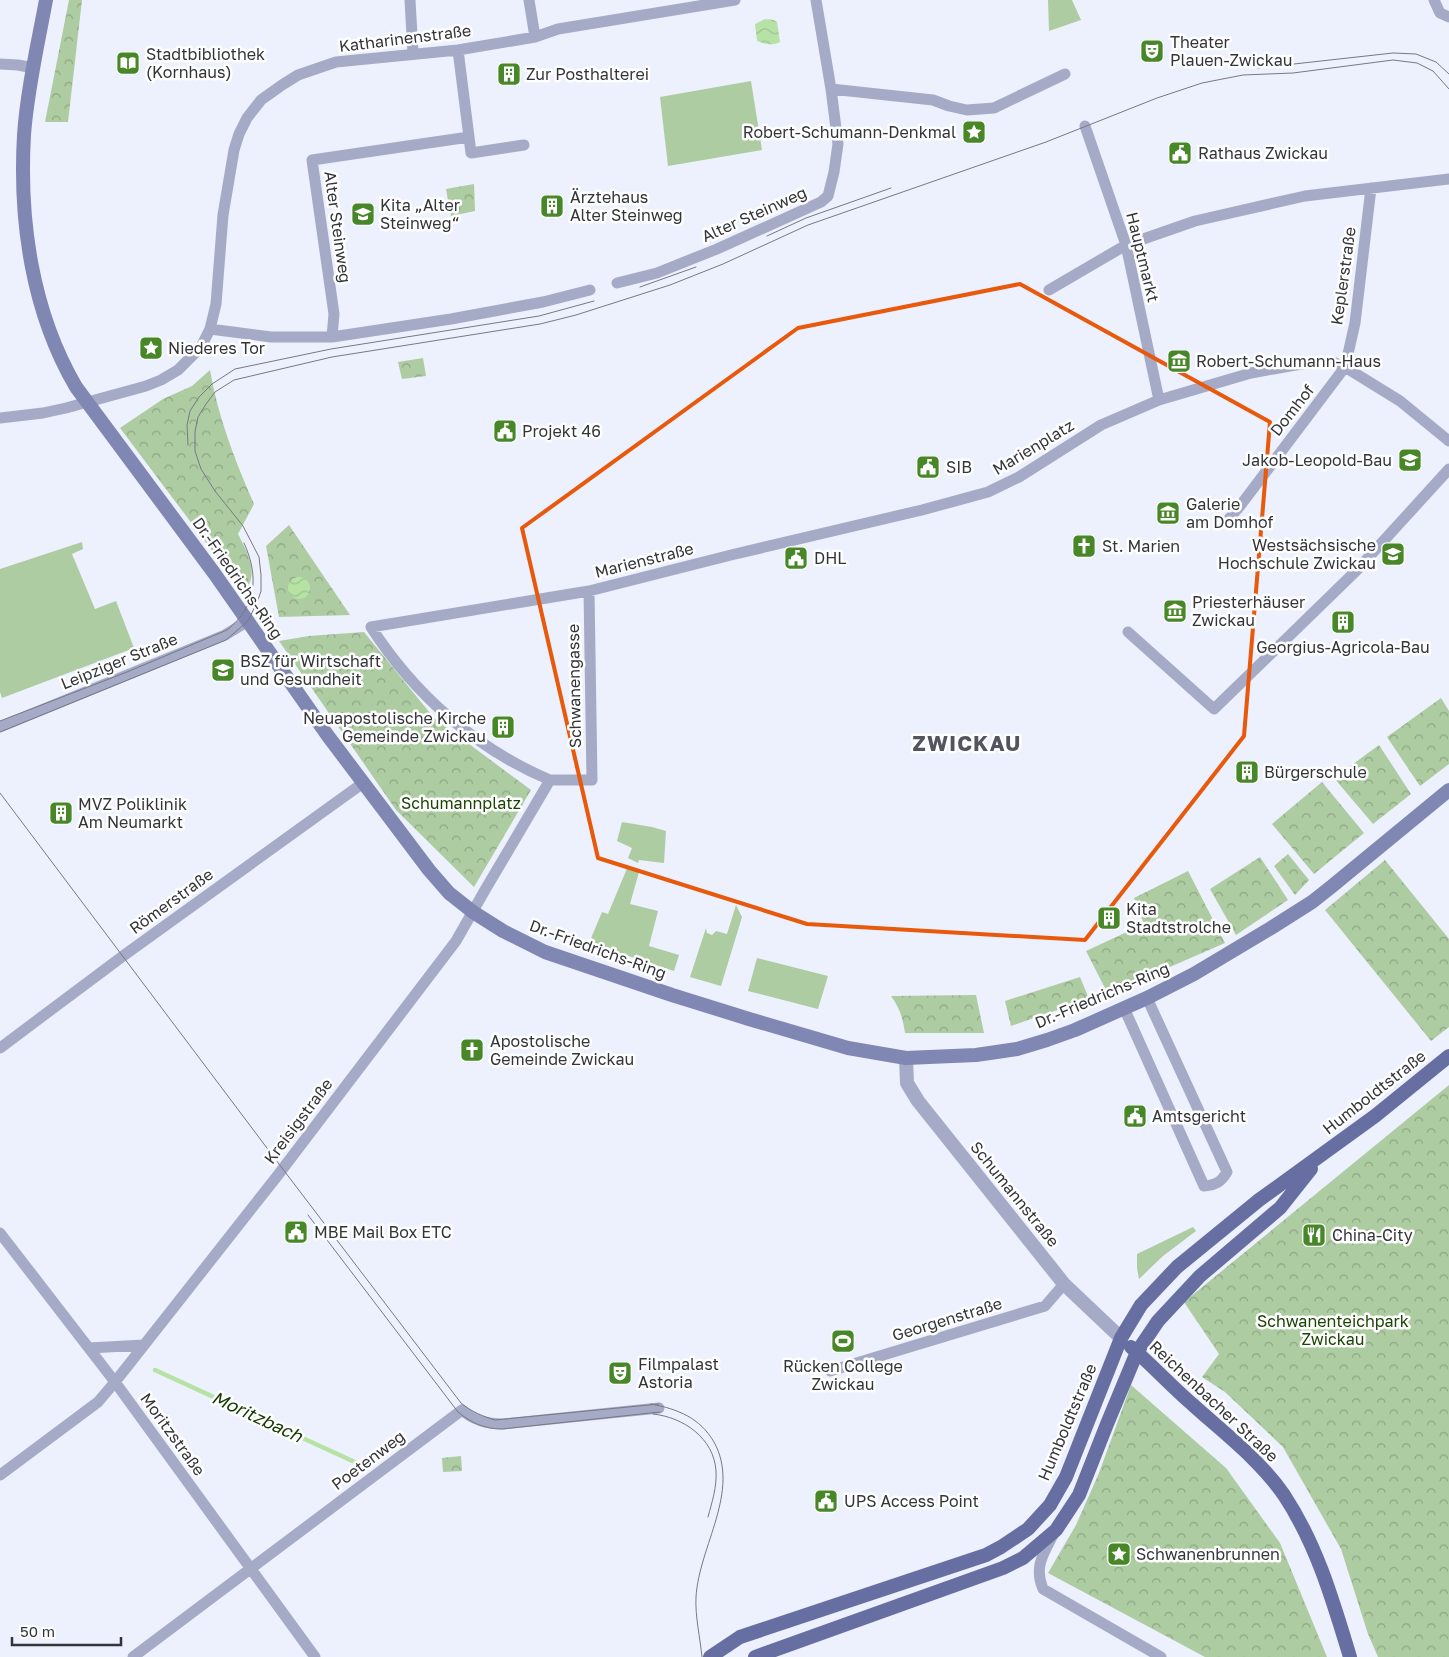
<svg xmlns="http://www.w3.org/2000/svg" width="1449" height="1657" viewBox="0 0 1449 1657" font-family="'Golos Text',sans-serif">
<style>
.grass{fill:#adcca1}
.park{fill:url(#park-crowns)}
.water{fill:url(#water-waves)}
.lines{fill:none;stroke-linecap:round;stroke-linejoin:round}
.stream{stroke:#b6e3a5;stroke-width:4.5}
.minor{stroke:#a5aac7;stroke-width:11}
.tertiary{stroke:#a5aac7;stroke-width:14}
.secondary{stroke:#8087b2;stroke-width:14}
.primary{stroke:#676ea2;stroke-width:14}
.tram{stroke:#777981;stroke-width:1}
.marked{fill:none;stroke:#e8590c;stroke-width:4;stroke-linejoin:round}
.labels{text-anchor:middle;stroke-width:5;stroke-linejoin:round;paint-order:stroke}
.street-label{font-size:16px;fill:#34353a;stroke:#fefefe}
.poi-label{font-size:16px;fill:#34353a;stroke:#fefefe;text-anchor:start}
.park-label{font-size:16px;fill:#1b4303;stroke:#fefefe}
.water-label{font-size:18px;font-style:italic;fill:#143c00;stroke:#fefefe}
.district-label{font-size:21px;font-weight:bold;letter-spacing:1px;fill:#52545f;stroke:#fefefe}
</style>
<defs>
<pattern id="park-crowns" width="20" height="18" patternUnits="userSpaceOnUse" patternTransform="scale(1.25)"><rect width="20" height="18" fill="#adcca1"/><path d="M2 6a3 3 0 1 1 6 0M12 15a3 3 0 1 1 6 0" fill="none" stroke="#8ea684"/></pattern>
<pattern id="water-waves" width="16" height="10" patternUnits="userSpaceOnUse" patternTransform="scale(1.25)"><rect width="16" height="10" fill="#b6e3a5"/><path d="M0 5q4-4 8 0t8 0" fill="none" stroke="#9dc38f"/></pattern>
</defs>
<rect width="100%" height="100%" fill="#edf0fd"/>
<path class="grass" d="M1048,0H1072L1081,20L1049,31Z
M751,81L762,150L668,166L660,97Z
M82,542L83,549L72,554L95,609L116,601L134,648L2,698L0,692V569Z
M622,822L652,827L666,831L664,863L639,860L638,863L628,858L632,848L617,841Z
M628,866L639,872L630,904L658,911L649,946L679,955L674,971L589,943L602,912L608,914Z
M736,905L742,917L721,986L690,977L706,928L707,933L712,935L716,931L727,934Z
M757,958L828,976L818,1009L748,991Z
M1193,1227L1196,1231L1163,1256L1139,1279L1137,1268V1254Z"/>
<path class="park" d="M69,0H82L68,122H45Z
M474,184L475,211L451,216L446,189Z
M423,358L426,376L402,379L398,362Z
M210,370C218,417 235,461 254,504L238,534C245,548 258,570 248,586L225,553L217,557L120,428L163,399L192,386Z
M289,525L350,615L279,617L266,546Z
M364,632L434,718L531,790L474,887L396,810L279,641L309,636Z
M1441,698L1449,711V764L1420,786L1387,737Z
M1379,745L1411,794L1373,824L1334,778Z
M1322,782L1364,833L1314,874L1272,824Z
M1288,854L1309,880L1295,895L1274,866Z
M1260,857L1288,900L1236,935L1210,889Z
M1385,860L1449,939V1027L1431,1041L1325,910Z
M1188,871L1225,943L1108,994L1086,951L1144,924L1134,898Z
M1080,977L1089,999L1011,1026L1005,1001Z
M976,995L984,1033H905C903,1019 900,1008 891,996Z
M1449,1085V1657H1378L1368,1634L1341,1549L1283,1447L1225,1392L1202,1377L1219,1354L1184,1302Z
M1131,1385L1226,1468L1280,1543L1327,1657H1205L1048,1573L1076,1525L1099,1473Z
M461,1456L462,1471L443,1472L442,1458Z"/>
<path class="water" d="M765,19L774,20L777,22L780,42C773,46 765,44 757,41L755,24Z
M288 588a11 11 0 1 1 22 0a11 11 0 1 1-22 0Z
M1106 1554a13 13 0 1 1 26 0a13 13 0 1 1-26 0Z"/>
<g class="lines">
<path class="stream" d="M155,1370L359,1464"/>
<path class="minor" d="M410,0L413,53
M529,0L535,37
M1434,0L1440,13L1449,17
M458,50L471,153L524,145
M0,64L18,65L34,68
M831,89L933,100L949,106L967,110L994,108L1065,74
M1085,126L1126,245L1159,400
M617,283L657,273L717,249L821,202L828,196L834,172L838,144L831,89L816,0
M1049,290L1126,245L1195,221L1305,196L1449,179
M210,329L271,337H332L451,319L543,302L590,290
M332,337L334,314L312,160L469,137
M0,418L43,413L66,408L146,386L161,380L178,370L201,347L210,329L216,304L223,215L234,150L239,134L247,118L261,100L282,85L298,75L336,62L458,50L535,37L558,29L735,0
M1228,520L1240,506L1345,367L1355,323L1371,188
M1128,632L1214,709L1357,570L1449,469
M0,727L225,635L248,621
M550,780C476,749 414,694 371,627L589,591L731,555L922,510L988,492L1019,477L1101,425L1159,400L1251,373L1313,362H1333L1345,367L1400,401L1449,441
M1124,1008L1204,1186C1216,1185 1221,1182 1227,1172L1147,998
M0,1048L123,956L363,783
M0,1233L115,1382L315,1657
M89,1348L144,1345
M830,1371L1045,1306L1064,1284
M0,1475L98,1402L115,1382L278,1175L456,941L485,890L550,780H592L589,591
M1055,1531C1045,1552 1033,1565 1043,1589L1161,1657
M133,1657L462,1410C473,1420 489,1424 503,1424L659,1408"/>
<path class="tertiary" d="M906,1058L907,1083L918,1101L1064,1284L1121,1338"/>
<path class="secondary" d="M46,0C38,43 27,91 24,135C19,221 32,312 76,387L214,573L328,736L429,870L449,893L473,912L503,931L545,952L672,995L749,1019L848,1048L906,1058L976,1055L1017,1049L1047,1040L1075,1030L1147,998L1194,974L1271,928L1312,902L1331,887L1449,790"/>
<path class="primary" d="M1131,1347C1152,1365 1171,1386 1192,1404C1224,1433 1259,1459 1284,1495C1317,1545 1333,1601 1350,1657
M710,1657L740,1637L986,1555L1001,1547L1028,1529L1050,1505L1066,1477L1121,1338L1141,1305L1177,1267L1259,1200L1375,1116L1449,1056
M755,1657L1003,1568L1023,1558L1056,1530L1079,1495L1107,1424L1137,1352L1158,1321L1200,1276L1280,1208L1311,1169"/>
<path class="tram" d="M1258,68L1393,53L1416,54L1436,62L1449,74
M767,236L806,218L891,188
M640,287L696,267
M188,445L187,425L190,411L199,397L212,384L235,369L331,349L539,316L594,301
M0,721L127,672L227,630C257,606 259,576 244,543
M0,732L226,640L248,621L258,600L261,591V575L259,557L243,526L215,491L201,469L195,451V432L198,417L206,404L215,392L234,380L332,357L540,324L576,315L670,285L723,264L808,225L1046,142L1157,98L1202,83L1243,75L1293,73L1393,60L1417,63L1433,71L1449,89
M0,793L282,1168L461,1403C472,1412 482,1416 495,1420L659,1404
M308,1215L458,1412C471,1423 485,1429 502,1429L660,1412
M651,1404C678,1409 700,1418 714,1442C741,1491 699,1546 696,1597C695,1616 700,1637 702,1657
M653,1414C683,1417 714,1438 716,1471C717,1487 712,1502 708,1517"/>
</g>
<path class="marked" d="M1020,284L1270,422L1244,736L1085,940L807,924L598,858L522,528L798,328Z"/>
<defs>
<g id="theatre-square" transform="scale(1.25)"><rect x="-9" y="-9" width="18" height="18" rx="4" fill="#478728" stroke="#fefefe"/><path d="M-5-5.5Q0-4 5-5.5V0Q5 5 0 6Q-5 5-5 0ZM-3.3-2.5H-1v1.5H-3.3ZM1-2.5H3.3v1.5H1ZM-2.8 1Q0 5.5 2.8 1Z" fill="#fff"/></g>
<g id="library-square" transform="scale(1.25)"><rect x="-9" y="-9" width="18" height="18" rx="4" fill="#478728" stroke="#fefefe"/><path d="M-6-4Q-3-5.5-.7-3.5V5Q-3 3-6 4ZM6-4Q3-5.5 .7-3.5V5Q3 3 6 4Z" fill="#fff"/></g>
<g id="building-square" transform="scale(1.25)"><rect x="-9" y="-9" width="18" height="18" rx="4" fill="#478728" stroke="#fefefe"/><path d="M-4-6H4V6H1V3H-1V6H-4ZM-2.5-4.3h1.7v1.8h-1.7ZM.8-4.3h1.7v1.8H.8ZM-2.5-1h1.7V.8h-1.7ZM.8-1h1.7V.8H.8Z" fill="#fff"/></g>
<g id="sight-square" transform="scale(1.25)"><rect x="-9" y="-9" width="18" height="18" rx="4" fill="#478728" stroke="#fefefe"/><path d="M0-6L1.8-2.2L6-1.7L2.9 1.2L3.7 5.4L0 3.3L-3.7 5.4L-2.9 1.2L-6-1.7L-1.8-2.2Z" fill="#fff"/></g>
<g id="civic-square" transform="scale(1.25)"><rect x="-9" y="-9" width="18" height="18" rx="4" fill="#478728" stroke="#fefefe"/><path d="M-.6-6.5H3V-4.5H.6V-3L4-1V1h2V6H-6V1h2V-1L-.6-3ZM-1.2 2.5V6h2.4V2.5Z" fill="#fff"/></g>
<g id="school-square" transform="scale(1.25)"><rect x="-9" y="-9" width="18" height="18" rx="4" fill="#478728" stroke="#fefefe"/><path d="M0-5L7-2L0 1L-7-2ZM-4 1L0 2.5L4 1V4Q0 6-4 4Z" fill="#fff"/></g>
<g id="museum-square" transform="scale(1.25)"><rect x="-9" y="-9" width="18" height="18" rx="4" fill="#478728" stroke="#fefefe"/><path d="M0-6L6-3V-2H-6V-3ZM-5-1h2V3h-2ZM-1-1h2V3h-2ZM3-1h2V3H3ZM-6 4H6V6H-6Z" fill="#fff"/></g>
<g id="university-square" transform="scale(1.25)"><rect x="-9" y="-9" width="18" height="18" rx="4" fill="#478728" stroke="#fefefe"/><path d="M0-5L7-2L0 1L-7-2ZM-4 1L0 2.5L4 1V4Q0 6-4 4Z" fill="#fff"/></g>
<g id="church-square" transform="scale(1.25)"><rect x="-9" y="-9" width="18" height="18" rx="4" fill="#478728" stroke="#fefefe"/><path d="M-1.2-6h2.4v3.5h3.3v2.4h-3.3V6h-2.4V-.1h-3.3v-2.4h3.3Z" fill="#fff"/></g>
<g id="restaurant-square" transform="scale(1.25)"><rect x="-9" y="-9" width="18" height="18" rx="4" fill="#478728" stroke="#fefefe"/><path d="M-5-6h1v4h1v-4h1v4h1v-4h1v5L-1.5 .5V6h-2V.5L-5-1ZM5-6V6H3V1.5H1.5Q1.5-4 5-6Z" fill="#fff"/></g>
<g id="stadium-square" transform="scale(1.25)"><rect x="-9" y="-9" width="18" height="18" rx="4" fill="#478728" stroke="#fefefe"/><path d="M0-5a6.5 5 0 1 0 0 10a6.5 5 0 1 0 0-10ZM-3.5-1.8h7v3.6h-7Z" fill="#fff"/></g>
</defs>
<g fill-rule="evenodd">
<use href="#theatre-square" x="1152" y="51"/>
<use href="#library-square" x="128" y="63"/>
<use href="#building-square" x="509" y="74"/>
<use href="#sight-square" x="974" y="132"/>
<use href="#civic-square" x="1180" y="153"/>
<use href="#building-square" x="552" y="206"/>
<use href="#school-square" x="363" y="214"/>
<use href="#sight-square" x="151" y="348"/>
<use href="#museum-square" x="1179" y="361"/>
<use href="#civic-square" x="505" y="431"/>
<use href="#university-square" x="1410" y="460"/>
<use href="#civic-square" x="928" y="467"/>
<use href="#museum-square" x="1168" y="513"/>
<use href="#church-square" x="1084" y="546"/>
<use href="#university-square" x="1393" y="554"/>
<use href="#civic-square" x="796" y="558"/>
<use href="#museum-square" x="1175" y="611"/>
<use href="#building-square" x="1343" y="622"/>
<use href="#school-square" x="223" y="670"/>
<use href="#building-square" x="503" y="727"/>
<use href="#building-square" x="1247" y="772"/>
<use href="#building-square" x="61" y="813"/>
<use href="#building-square" x="1109" y="918"/>
<use href="#church-square" x="472" y="1050"/>
<use href="#civic-square" x="1135" y="1116"/>
<use href="#civic-square" x="296" y="1232"/>
<use href="#restaurant-square" x="1314" y="1235"/>
<use href="#stadium-square" x="843" y="1341"/>
<use href="#theatre-square" x="620" y="1373"/>
<use href="#civic-square" x="826" y="1501"/>
<use href="#sight-square" x="1119" y="1554"/>
</g>
<g class="labels">
<g class="street-label">
<text transform="translate(405 38) rotate(-7)" y="6">Katharinenstraße</text>
<text transform="translate(754 214) rotate(-24)" y="6">Alter Steinweg</text>
<text transform="translate(338 227) rotate(82)" y="6">Alter Steinweg</text>
<text transform="translate(1143 257) rotate(76)" y="6">Hauptmarkt</text>
<text transform="translate(1343 276) rotate(-82)" y="6">Keplerstraße</text>
<text transform="translate(1292 410) rotate(-52)" y="6">Domhof</text>
<text transform="translate(1033 447) rotate(-31)" y="6">Marienplatz</text>
<text transform="translate(644 560) rotate(-14)" y="6">Marienstraße</text>
<text transform="translate(238 578) rotate(55)" y="6">Dr.-Friedrichs-Ring</text>
<text transform="translate(119 661) rotate(-22)" y="6">Leipziger Straße</text>
<text transform="translate(574 686) rotate(-91)" y="6">Schwanengasse</text>
<text transform="translate(171 901) rotate(-36)" y="6">Römerstraße</text>
<text transform="translate(598 949) rotate(20)" y="6">Dr.-Friedrichs-Ring</text>
<text transform="translate(1102 995) rotate(-23)" y="6">Dr.-Friedrichs-Ring</text>
<text transform="translate(1374 1092) rotate(-38)" y="6">Humboldtstraße</text>
<text transform="translate(298 1121) rotate(-53)" y="6">Kreisigstraße</text>
<text transform="translate(1015 1194) rotate(51)" y="6">Schumannstraße</text>
<text transform="translate(947 1319) rotate(-17)" y="6">Georgenstraße</text>
<text transform="translate(1214 1401) rotate(43)" y="6">Reichenbacher Straße</text>
<text transform="translate(1067 1422) rotate(-67)" y="6">Humboldtstraße</text>
<text transform="translate(173 1434) rotate(54)" y="6">Moritzstraße</text>
<text transform="translate(368 1460) rotate(-37)" y="6">Poetenweg</text>
</g>
<g class="poi-label">
<text x="1170" y="48">Theater<tspan x="1170" dy="18">Plauen-Zwickau</tspan></text>
<text x="146" y="60">Stadtbibliothek<tspan x="146" dy="18">(Kornhaus)</tspan></text>
<text x="526" y="80">Zur Posthalterei</text>
<text x="956" y="138" text-anchor="end">Robert-Schumann-Denkmal</text>
<text x="1198" y="159">Rathaus Zwickau</text>
<text x="570" y="203">Ärztehaus<tspan x="570" dy="18">Alter Steinweg</tspan></text>
<text x="380" y="211">Kita „Alter<tspan x="380" dy="18">Steinweg“</tspan></text>
<text x="168" y="354">Niederes Tor</text>
<text x="1196" y="367">Robert-Schumann-Haus</text>
<text x="522" y="437">Projekt 46</text>
<text x="1392" y="466" text-anchor="end">Jakob-Leopold-Bau</text>
<text x="946" y="473">SIB</text>
<text x="1186" y="510">Galerie<tspan x="1186" dy="18">am Domhof</tspan></text>
<text x="1376" y="551" text-anchor="end">Westsächsische<tspan x="1376" dy="18">Hochschule Zwickau</tspan></text>
<text x="1102" y="552">St. Marien</text>
<text x="814" y="564">DHL</text>
<text x="1192" y="608">Priesterhäuser<tspan x="1192" dy="18">Zwickau</tspan></text>
<text x="1343" y="653" text-anchor="middle">Georgius-Agricola-Bau</text>
<text x="240" y="667">BSZ für Wirtschaft<tspan x="240" dy="18">und Gesundheit</tspan></text>
<text x="486" y="724" text-anchor="end">Neuapostolische Kirche<tspan x="486" dy="18">Gemeinde Zwickau</tspan></text>
<text x="1264" y="778">Bürgerschule</text>
<text x="78" y="810">MVZ Poliklinik<tspan x="78" dy="18">Am Neumarkt</tspan></text>
<text x="1126" y="915">Kita<tspan x="1126" dy="18">Stadtstrolche</tspan></text>
<text x="490" y="1047">Apostolische<tspan x="490" dy="18">Gemeinde Zwickau</tspan></text>
<text x="1152" y="1122">Amtsgericht</text>
<text x="314" y="1238">MBE Mail Box ETC</text>
<text x="1332" y="1241">China-City</text>
<text x="638" y="1370">Filmpalast<tspan x="638" dy="18">Astoria</tspan></text>
<text x="843" y="1372" text-anchor="middle">Rücken College<tspan x="843" dy="18">Zwickau</tspan></text>
<text x="844" y="1507">UPS Access Point</text>
<text x="1136" y="1560">Schwanenbrunnen</text>
</g>
<g class="park-label">
<text x="461" y="809">Schumannplatz</text>
<text x="1333" y="1327">Schwanenteichpark<tspan x="1333" dy="18">Zwickau</tspan></text>
</g>
<g class="water-label">
<text transform="translate(257 1417) rotate(25)" y="6">Moritzbach</text>
</g>
<g class="district-label">
<text x="967" y="751">ZWICKAU</text>
</g>
</g>
<path d="M12 1637v8h109v-8" fill="none" stroke="#34353a" stroke-width="2.5"/>
<text x="20" y="1637" font-size="15" fill="#34353a" stroke="#fefefe" stroke-width="4" paint-order="stroke">50 m</text>
</svg>
